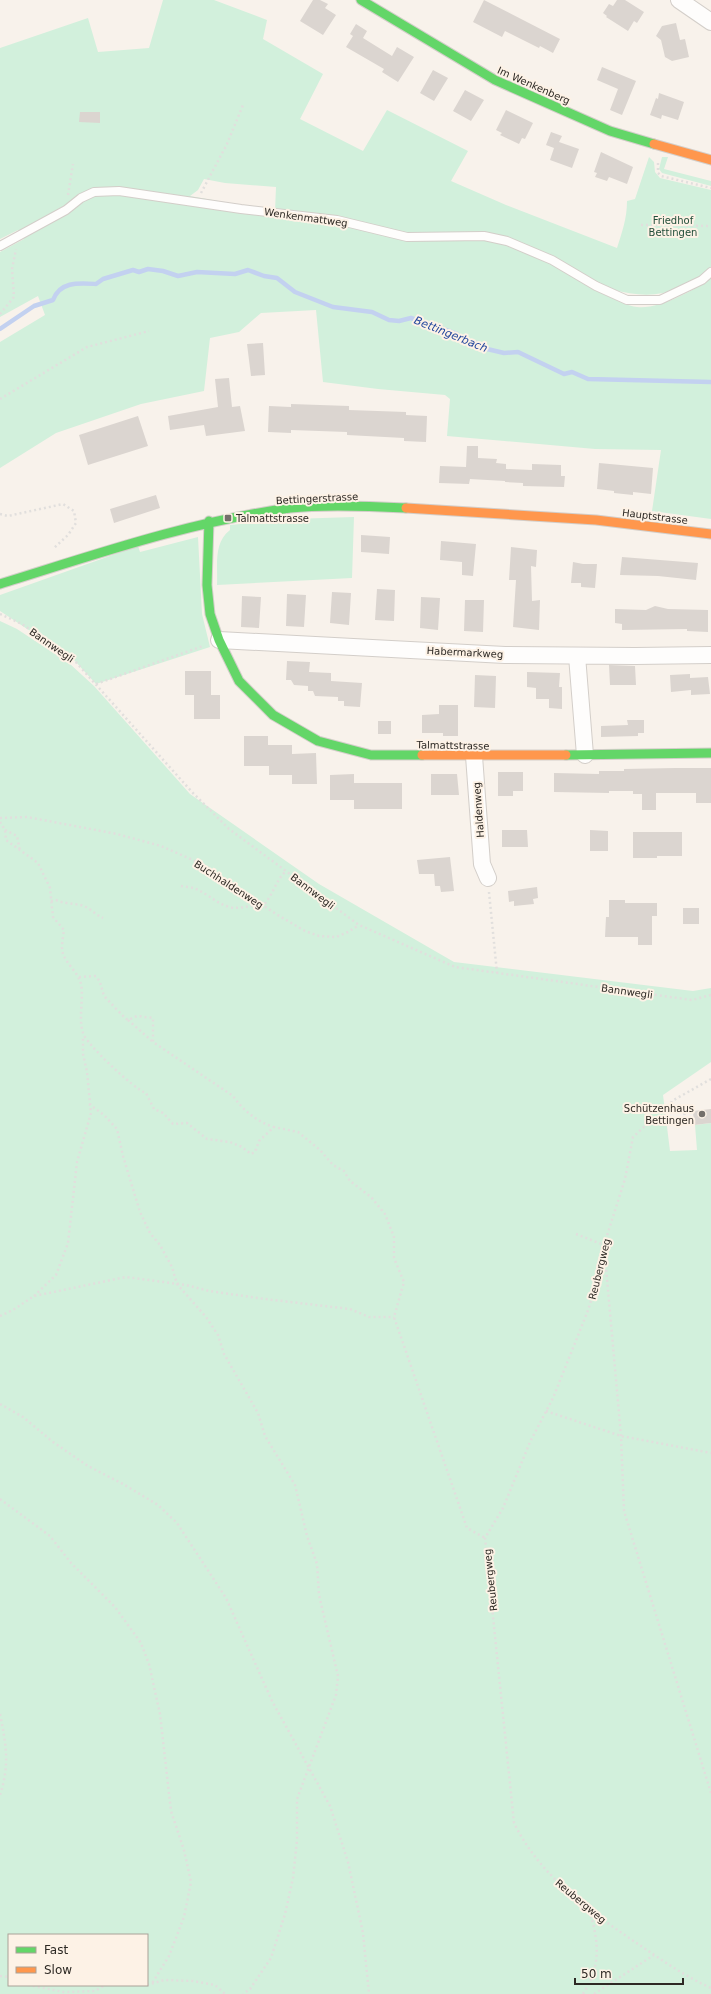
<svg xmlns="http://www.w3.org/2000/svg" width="711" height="1994" viewBox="0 0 711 1994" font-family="'DejaVu Sans',sans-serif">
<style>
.green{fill:#d2f0dc;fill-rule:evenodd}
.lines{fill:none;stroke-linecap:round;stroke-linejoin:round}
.stream{stroke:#c3d1f0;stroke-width:4.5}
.building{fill:#dbd5d0}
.lane-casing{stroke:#d3cec9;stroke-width:10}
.street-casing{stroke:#d3cec9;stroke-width:18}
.fast-casing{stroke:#d3cec9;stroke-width:11}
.slow-casing{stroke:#d3cec9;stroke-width:11}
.path{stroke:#e1dfdd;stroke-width:2.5;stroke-dasharray:2 3;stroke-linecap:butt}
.lane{stroke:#fefdfc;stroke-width:8}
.street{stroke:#fefdfc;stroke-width:16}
.fast{stroke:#63d668;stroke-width:9}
.slow{stroke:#ff974d;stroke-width:9}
.poi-dot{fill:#746f6a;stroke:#fdf2e6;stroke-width:1.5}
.labels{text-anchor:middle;stroke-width:4;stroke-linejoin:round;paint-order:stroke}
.street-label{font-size:10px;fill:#2d2924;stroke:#fdf2e6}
.park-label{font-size:10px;fill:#214d39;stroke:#fdf2e6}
.poi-label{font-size:10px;fill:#2d2924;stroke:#fdf2e6;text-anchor:start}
.water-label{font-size:11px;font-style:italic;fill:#22479e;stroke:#fdf2e6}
</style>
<rect width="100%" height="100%" fill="#f8f2eb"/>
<path class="green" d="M163,0H214L267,20L263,39L323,74L300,119L363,151L387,110L468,151L451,181L506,205L617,248C622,232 627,219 627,201L635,199L649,157L654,162L655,172L660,178L711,190V268C677,294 653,301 611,289L609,296C617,301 628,306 637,307C658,310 695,290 711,278V519L652,511L661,450L595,449L447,436L450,399L445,395L378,389L323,382L316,310L261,313L239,332L210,338L204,391L141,404L56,433L0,468V342L45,315L38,296L0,317V252L24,239L18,230L0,239V48L88,18L98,52L149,48ZM204,179L225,183L276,187L275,211L190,196L198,190Z
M662,157H668L664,169L711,181V186L662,173L659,169Z
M354,517L352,578L217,585C218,566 213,543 230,530V525L291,519Z
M198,537L202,614L210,647L96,684L74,660L0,611V595L138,546L140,552Z
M0,621L17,629L70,664L94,686L190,794L319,884L454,962L693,991L711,988V1062L663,1095L670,1151L697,1150L695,1125L711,1123V1994H0ZM9,1935H147V1985H9Z"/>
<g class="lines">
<path class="stream" d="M0,329L34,306L53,300C60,281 79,283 96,284L103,279L133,270L139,272L148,269L163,271L178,276L197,272L235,274L248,270L264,276L277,278L295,292L333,307L372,312L389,320L399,321L411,318L457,334L460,340L476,343L483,348L504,353L518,352L564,374L572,372L588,379L711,382"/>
</g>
<path class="building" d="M313,0H320L328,4L325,8L336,15L323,35L300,21Z
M484,0L560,39L553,53L540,46L539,48L505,31L502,37L473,22Z
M617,0H625L644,12L637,23L634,21L628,31L606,17L607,16L603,13L609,4L613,6Z
M676,23L680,40L685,39L689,57L672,61L665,57L661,40L656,36L662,26Z
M356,24L367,31L363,38L392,56L397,47L414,57L398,82L382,72L384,69L346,47L353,36L350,34Z
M602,67L636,81L622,115L610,110L618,89L597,80Z
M433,70L448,78L434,101L420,93Z
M465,90L484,100L471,121L453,111Z
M659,93L684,102L678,120L662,115L661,119L650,115L656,98L658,99Z
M506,110L533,123L525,139L522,138L519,144L500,135L502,133L496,130Z
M80,112H100V123L79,122Z
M551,132L562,136L559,142L579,149L572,168L550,160L554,148L546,145Z
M601,152L633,167L627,184L609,177L607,181L595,177L597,173L594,172Z
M263,343L265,375L251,376L247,344Z
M229,378L232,407L240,406L245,431L206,436L204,425L170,430L168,416L218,407L215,379Z
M291,404L349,406V410L406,412V415L427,416L426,442L404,441V438L347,435V432L291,430V433L268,432L269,406L291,407Z
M138,416L148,446L88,465L79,435Z
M467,446H478V458L497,459L496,463L506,464V469L532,470V464L561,465V476H565L564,487L523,486V483L505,482V481L470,479L469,484L439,483L440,466L466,467Z
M599,463L653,468L651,494L633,492V495L614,493V491L597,489Z
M156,495L160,508L114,523L110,509Z
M361,535L390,537L389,554L361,552Z
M441,541L476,544L473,576L462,575V562L440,560Z
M511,547L537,550L536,567L531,566L532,601L540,600L539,630L513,627L516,580H509Z
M622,557L698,563L696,580L658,576L620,575Z
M573,562L583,564H597L595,588L581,587V583H571Z
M377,589L395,590L394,621L375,620Z
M332,592L351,593L349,625L330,623Z
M287,594L306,595L304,627L286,626Z
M242,596L261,597L259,628L241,627Z
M421,597L440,598L438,630L420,628Z
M465,600H484L483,632L464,631Z
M655,606L668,609L708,610V632L687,631V629L622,630V624L615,623V609L646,610Z
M287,661L310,662L309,672L331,673V681L362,683L360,707L344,706V701H338V697L315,696L313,691H308V686L294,685L291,680H286Z
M609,665L635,666L636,685H610Z
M185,671H211V695H220V719H194V695H185Z
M527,672L560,673L559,687H562V709L549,708V699H536V688L527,687Z
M690,674V678L708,677L710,694L691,695V690L671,692L670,675Z
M475,675L496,676L495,708L474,707Z
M439,705H458V736H443V733H422V715L439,714Z
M627,720H644V733H638V736L601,737V726L628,725Z
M378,721H391V734H378Z
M244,736H268V745H292V754L316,753L317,784H292V775H269V766H244Z
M675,768H711V803H696V793H656V810H642V794H633V791H609V793L554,792V773L599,774V771H624V769Z
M498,772H523V791H513V796H498Z
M354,774V783H402V809H354V800H330V775Z
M431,774H457L459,795H431Z
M502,830H527L528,847H502Z
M590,830L608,831V851H590Z
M633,832H682V856H657V858H633Z
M450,857L454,891L441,892L440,886H435L434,874H419L417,860Z
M537,887L538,898L533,899L534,904L514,906V901L509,902L508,891Z
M609,900H625V903H657V916H652V945H638V937H605L606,917H609Z
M683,908H699V924H683Z
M711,1109V1123L694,1125L693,1111Z"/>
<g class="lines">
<g class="lane-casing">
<path id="lane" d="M0,246L66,210L81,198L94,192L119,191L241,209L337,220L407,237L484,236L507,241L552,260L596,286L627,300H660L702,280L711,272"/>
</g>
<g class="street-casing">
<path id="street" d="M679,0L711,22
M219,640L505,655L635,656L711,655
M577,656L585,755
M474,756L482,864L488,878"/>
</g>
<g class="fast-casing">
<path id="fast" d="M361,0L495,80L610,131L654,144
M209,521L207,585L210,614L219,640L239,681L273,715L318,741L371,755H422
M0,584C97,554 189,522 290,508C326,504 369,506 406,508
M566,755L711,753"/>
</g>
<g class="slow-casing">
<path id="slow" d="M654,144L711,160
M406,508L596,520L711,534
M422,755H566"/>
</g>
<path class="path" d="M658,163V173L661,176L711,188
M201,193L227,144L243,105
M68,195L73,164
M641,225L711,226
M0,314L14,297L12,269L16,249
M0,399L87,347L149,331
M0,514L8,516L63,504L74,511L76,523L68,535L54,548
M0,614L22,624L74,660L192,792L229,829L359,925L455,967L692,1000L711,995
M96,684L203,646
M0,818L27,817L117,834L161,846L204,865L276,914L305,931L319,936L336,937L348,932L359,925
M0,822L5,830L6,840L38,863L50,888L53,917L64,930C63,936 62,943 62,949C63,962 78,971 81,984C84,1000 78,1017 83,1033C85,1043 135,1090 146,1093L154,1109L163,1113L173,1124L187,1123L207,1139L230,1142L242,1147L251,1154L255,1152L259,1141L274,1127L298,1132L320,1150L333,1165L344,1171L350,1181L371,1197L385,1214L394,1237V1258L404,1282L394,1317L467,1528L485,1538
M5,830L17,836L20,851
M181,886C186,887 192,887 196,889C208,894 216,903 229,907C241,910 250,904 263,906C273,895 276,880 286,871
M489,892L497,973
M51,901L56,900C64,904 75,903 84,906C91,909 96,915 103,918
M79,977L96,976C103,985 101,991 105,997C110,1002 123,1017 128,1020L137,1016L153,1018V1042L233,1096C243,1110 257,1122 274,1127
M128,1020L153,1042
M711,1079L672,1101L664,1118L645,1126L633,1137L625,1179L604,1245L599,1277L587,1313L553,1398L530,1442L503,1508L485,1538L514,1823C540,1876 588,1910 635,1942C659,1958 684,1976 711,1988
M89,1104L104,1115L117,1129L123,1156L140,1212L150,1233L160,1245L172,1267L177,1284L206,1317L218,1335L224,1354L258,1413L265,1436L295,1485L307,1536L317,1564L319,1595L338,1676L336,1695L297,1799V1840L293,1878L285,1914L271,1958L250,1989L243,1994
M667,1112L684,1110L685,1119
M576,1234L604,1245L621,1436L624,1511L711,1793
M34,1296L56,1275L68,1243L77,1162L91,1113L87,1072L83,1054V1036
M0,1316L13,1310L34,1296L126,1277L186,1285L209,1291L265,1299L350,1309L369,1317H394
M0,1404L23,1417L53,1442L88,1466L123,1484L158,1505L177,1523L226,1598L272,1701L330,1806L348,1862L363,1933L369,1994
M546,1411L621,1436L711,1453
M0,1499L50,1536L71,1563L115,1607L141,1643L149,1664L160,1714L171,1811L184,1850L191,1882L184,1917L169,1956L151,1985
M0,1714C6,1744 10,1765 0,1795
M0,1976L9,1977
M28,1985L64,1992L95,1991L105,1985
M147,1985L164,1980L193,1981L215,1985L225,1994
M583,1994C601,1966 599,1943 590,1912
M594,1994L654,1955"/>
<use href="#lane" class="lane"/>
<use href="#street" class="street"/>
<use href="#fast" class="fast"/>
<use href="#slow" class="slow"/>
</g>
<g class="poi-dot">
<rect x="224" y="514" width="8" height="8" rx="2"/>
<circle cx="702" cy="1114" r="4"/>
</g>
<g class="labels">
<g class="street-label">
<text transform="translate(534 85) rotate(24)" y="4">Im Wenkenberg</text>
<text transform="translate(306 217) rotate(8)" y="4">Wenkenmattweg</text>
<text transform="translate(317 498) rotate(-3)" y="4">Bettingerstrasse</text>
<text transform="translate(655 516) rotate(7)" y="4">Hauptstrasse</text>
<text transform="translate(52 645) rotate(35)" y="4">Bannwegli</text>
<text transform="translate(465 652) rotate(3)" y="4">Habermarkweg</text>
<text transform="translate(453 745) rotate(1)" y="4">Talmattstrasse</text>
<text transform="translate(478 810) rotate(-94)" y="4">Haldenweg</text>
<text transform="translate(229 884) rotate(33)" y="4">Buchhaldenweg</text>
<text transform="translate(313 891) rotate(37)" y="4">Bannwegli</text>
<text transform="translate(627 991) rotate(8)" y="4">Bannwegli</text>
<text transform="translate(599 1269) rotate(-76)" y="4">Reubergweg</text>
<text transform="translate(490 1580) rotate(-96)" y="4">Reubergweg</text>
<text transform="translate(581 1901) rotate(40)" y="4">Reubergweg</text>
</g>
<g class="park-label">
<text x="673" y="224">Friedhof<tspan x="673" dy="12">Bettingen</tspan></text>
</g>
<g class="poi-label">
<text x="236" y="522">Talmattstrasse</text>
<text x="694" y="1112" text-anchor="end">Schützenhaus<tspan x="694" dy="12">Bettingen</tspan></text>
</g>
<g class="water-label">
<text transform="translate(451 334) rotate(22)" y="4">Bettingerbach</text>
</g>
</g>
<rect x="8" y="1934" width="140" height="52" fill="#fdf2e6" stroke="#aaa298"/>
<rect x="16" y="1947" width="20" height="6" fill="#63d668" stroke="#aaa298"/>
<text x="44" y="1954" font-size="12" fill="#2d2924">Fast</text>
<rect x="16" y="1967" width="20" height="6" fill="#ff974d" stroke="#aaa298"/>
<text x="44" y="1974" font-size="12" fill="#2d2924">Slow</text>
<path d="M575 1978v6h108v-6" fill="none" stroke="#2d2924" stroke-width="2"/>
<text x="581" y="1978" font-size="12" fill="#2d2924" stroke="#fdf2e6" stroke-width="3" paint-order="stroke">50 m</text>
</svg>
